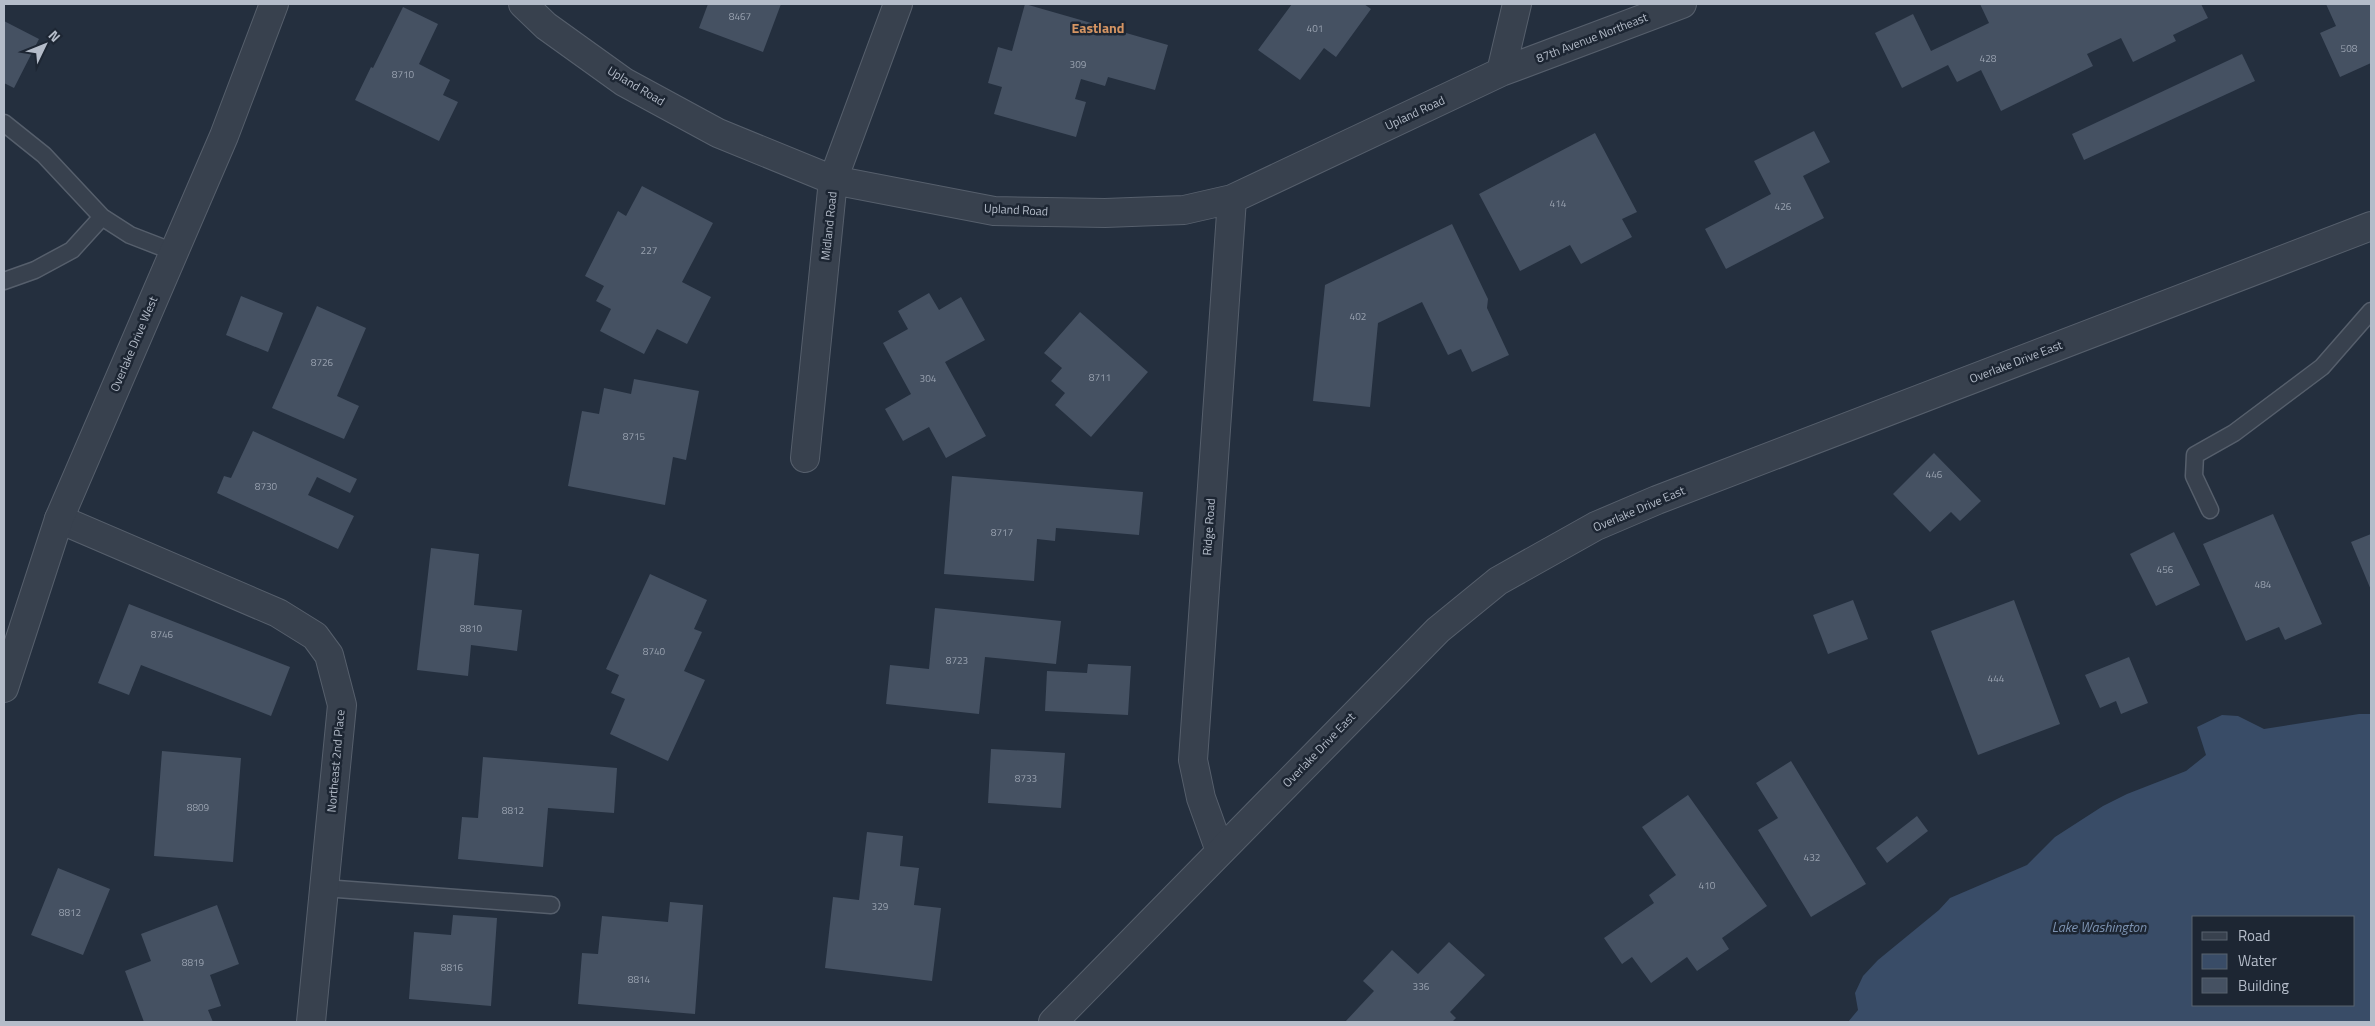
<svg xmlns="http://www.w3.org/2000/svg" width="2375" height="1026" viewBox="0 0 2375 1026" font-family="'Titillium Web',sans-serif">
<style>
.water{fill:#394c67;fill-rule:evenodd}
.building{fill:#455162}
.lines{fill:none;stroke-linecap:round;stroke-linejoin:round}
.service-casing{stroke:#565f6c;stroke-width:19}
.minor-casing{stroke:#565f6c;stroke-width:30}
.tertiary-casing{stroke:#565f6c;stroke-width:30}
.service{stroke:#38414e;stroke-width:16}
.minor{stroke:#38414e;stroke-width:28}
.tertiary{stroke:#38414e;stroke-width:28}
.labels{text-anchor:middle;stroke-width:5;stroke-linejoin:round;paint-order:stroke}
.number-label{font-size:10px;fill:#98a1af}
.street-label{font-size:12px;fill:#b4bcc9;stroke:#1d2633}
.neighbourhood-label{font-size:14px;font-weight:bold;fill:#d59563;stroke:#1d2633}
.water-label{font-size:14px;font-style:italic;fill:#7c92b1;stroke:#1d2633}
</style>
<rect width="100%" height="100%" fill="#242f3e"/>
<path class="water" d="M2359,714H2371V1022H1848L1858,1010L1855,993L1863,976L1878,960L1939,910L1950,898L2027,865L2055,837L2103,806L2127,794L2186,771L2206,755L2197,727L2222,715L2238,716L2264,729ZM2194,917H2354V1005H2194Z"/>
<path class="building" d="M708,4H781L763,52L699,28Z
M1025,4L1168,45L1155,90L1108,77L1105,86L1081,79L1075,99L1086,102L1076,137L994,114L1002,87L988,83L998,47L1012,51Z
M1292,4H1364L1371,9L1336,57L1324,48L1300,80L1258,50Z
M1980,4H2201L2208,18L2173,35L2176,41L2133,62L2121,38L2087,54L2093,66L2001,111L1981,70L1957,82L1948,65L1902,88L1875,33L1913,14L1931,51L1989,23Z
M2326,4H2371V63L2340,77L2320,33L2336,26Z
M403,7L438,24L419,64L450,80L443,95L458,102L439,141L355,100L371,67L373,68Z
M4,21L39,39L14,88L4,83Z
M2242,54L2255,81L2084,160L2072,134Z
M1814,131L1830,162L1803,176L1824,218L1726,269L1705,229L1771,194L1754,161Z
M1595,133L1637,212L1622,219L1632,237L1581,264L1570,245L1520,271L1479,194Z
M642,186L713,223L682,282L711,297L687,344L657,329L644,354L600,331L611,309L596,301L604,286L585,276L618,211L626,216Z
M1452,224L1488,299L1487,308L1509,355L1472,372L1461,349L1448,355L1422,302L1378,323L1370,407L1313,401L1325,285Z
M929,293L939,310L961,297L985,340L945,362L986,436L946,458L929,427L903,441L885,409L911,394L883,343L908,329L898,311Z
M241,296L283,313L268,352L226,335Z
M317,306L366,328L337,396L359,406L344,439L272,408Z
M1080,312L1148,372L1091,437L1055,405L1065,393L1051,381L1062,368L1044,353Z
M634,379L699,391L686,460L673,457L665,505L568,486L582,411L599,414L604,388L631,394Z
M253,431L357,479L350,493L317,477L308,495L354,516L338,549L217,493L224,476L231,478Z
M1934,453L1981,501L1960,521L1951,512L1930,532L1893,494Z
M952,476L1143,492L1139,535L1056,528L1055,541L1037,539L1034,581L944,574Z
M2273,514L2322,624L2285,640L2279,627L2246,641L2203,544Z
M2174,532L2200,585L2156,606L2130,554Z
M2371,534V590L2351,542Z
M431,548L479,554L474,605L522,610L517,651L471,645L468,676L417,670Z
M650,574L707,600L694,629L702,632L684,671L705,680L668,761L610,734L625,699L611,693L619,675L606,669Z
M1853,600L1868,639L1828,654L1813,615Z
M2014,600L2060,724L1978,755L1931,631Z
M129,604L290,667L271,716L141,665L129,695L98,683Z
M935,608L1061,621L1056,664L985,657L979,714L886,704L890,665L929,669Z
M2129,657L2148,703L2121,714L2116,701L2100,708L2085,675Z
M1088,664L1131,666L1128,715L1045,711L1047,671L1087,673Z
M991,749L1065,753L1061,808L988,803Z
M162,751L241,758L233,862L154,856Z
M483,757L617,768L614,813L548,808L543,867L458,859L462,817L478,818Z
M1791,761L1866,884L1811,917L1758,830L1778,818L1756,783Z
M1688,795L1767,906L1722,938L1729,949L1697,971L1687,957L1651,983L1632,957L1622,964L1604,938L1654,903L1649,895L1676,875L1642,827Z
M1917,816L1928,831L1887,863L1876,848Z
M867,832L903,836L900,866L919,868L914,905L941,908L932,981L825,968L833,897L859,900Z
M58,868L110,889L83,955L31,935Z
M670,902L703,905L695,1014L578,1004L582,953L598,954L602,916L668,922Z
M217,905L239,964L210,975L221,1006L208,1010L213,1022H144L125,971L151,961L141,934Z
M453,915L497,918L491,1006L409,999L414,932L451,935Z
M1449,942L1485,975L1450,1012L1456,1018L1452,1022H1345L1374,991L1363,981L1392,950L1418,974Z"/>
<g class="lines">
<g class="service-casing">
<path id="service" d="M4,123L44,155L102,217L130,235L174,252
M4,281L35,270L72,250L102,217
M2210,510L2194,476L2195,455L2234,433L2322,367L2371,311
M324,888L551,905"/>
</g>
<g class="minor-casing">
<path id="minor" d="M523,4L546,26L624,82L718,133L833,180L994,211L1105,213L1184,210L1232,199L1501,72L1682,4
M1501,72L1517,4
M805,458L833,180L898,4
M59,519L278,613L315,636L329,655L342,705L311,1022
M1220,851L1201,798L1193,760L1232,199"/>
</g>
<g class="tertiary-casing">
<path id="tertiary" d="M4,688L59,519L224,136L274,4
M1053,1022L1438,630L1498,581L1596,526L1657,500L2371,226"/>
</g>
<use href="#service" class="service"/>
<use href="#minor" class="minor"/>
<use href="#tertiary" class="tertiary"/>
</g>
<g class="labels">
<g class="number-label">
<text x="740" y="20">8467</text>
<text x="1315" y="32">401</text>
<text x="2349" y="52">508</text>
<text x="1988" y="62">428</text>
<text x="1078" y="68">309</text>
<text x="403" y="78">8710</text>
<text x="1558" y="207">414</text>
<text x="1783" y="210">426</text>
<text x="649" y="254">227</text>
<text x="1358" y="320">402</text>
<text x="322" y="366">8726</text>
<text x="1100" y="381">8711</text>
<text x="928" y="382">304</text>
<text x="634" y="440">8715</text>
<text x="1934" y="478">446</text>
<text x="266" y="490">8730</text>
<text x="1002" y="536">8717</text>
<text x="2165" y="573">456</text>
<text x="2263" y="588">484</text>
<text x="471" y="632">8810</text>
<text x="162" y="638">8746</text>
<text x="654" y="655">8740</text>
<text x="957" y="664">8723</text>
<text x="1996" y="682">444</text>
<text x="1026" y="782">8733</text>
<text x="198" y="811">8809</text>
<text x="513" y="814">8812</text>
<text x="1812" y="861">432</text>
<text x="1707" y="889">410</text>
<text x="880" y="910">329</text>
<text x="70" y="916">8812</text>
<text x="193" y="966">8819</text>
<text x="452" y="971">8816</text>
<text x="639" y="983">8814</text>
<text x="1421" y="990">336</text>
</g>
<g class="street-label">
<text transform="translate(1592 38) rotate(-21)" y="4">87th Avenue Northeast</text>
<text transform="translate(636 86) rotate(31)" y="4">Upland Road</text>
<text transform="translate(1415 113) rotate(-25)" y="4">Upland Road</text>
<text transform="translate(1016 210) rotate(3)" y="4">Upland Road</text>
<text transform="translate(829 226) rotate(-84)" y="4">Midland Road</text>
<text transform="translate(134 344) rotate(-67)" y="4">Overlake Drive West</text>
<text transform="translate(2016 362) rotate(-21)" y="4">Overlake Drive East</text>
<text transform="translate(1639 509) rotate(-23)" y="4">Overlake Drive East</text>
<text transform="translate(1209 527) rotate(-86)" y="4">Ridge Road</text>
<text transform="translate(1319 750) rotate(-46)" y="4">Overlake Drive East</text>
<text transform="translate(336 761) rotate(-85)" y="4">Northeast 2nd Place</text>
</g>
<g class="neighbourhood-label">
<text x="1098" y="33">Eastland</text>
</g>
<g class="water-label">
<text x="2099" y="932">Lake Washington</text>
</g>
</g>
<rect width="2375" height="1026" fill="none" stroke="#b4bcc9" stroke-width="10"/>
<rect x="2192" y="916" width="162" height="90" fill="#1d2633" stroke="#59626f"/>
<rect x="2202" y="932" width="25" height="8" fill="#38414e" stroke="#59626f"/>
<text x="2238" y="941" font-size="15" fill="#b4bcc9">Road</text>
<rect x="2202" y="954" width="25" height="15" fill="#394c67" stroke="#59626f"/>
<text x="2238" y="966" font-size="15" fill="#b4bcc9">Water</text>
<rect x="2202" y="978" width="25" height="15" fill="#455162" stroke="#59626f"/>
<text x="2238" y="991" font-size="15" fill="#b4bcc9">Building</text>
<g transform="translate(45 45) rotate(47)" stroke="#1d2633" stroke-width="4" paint-order="stroke">
<path d="M0-4L9 19L0 12L-9 19Z" fill="#b4bcc9"/>
<text y="-8" font-size="14" font-weight="bold" text-anchor="middle" fill="#b4bcc9">N</text>
</g>
</svg>
